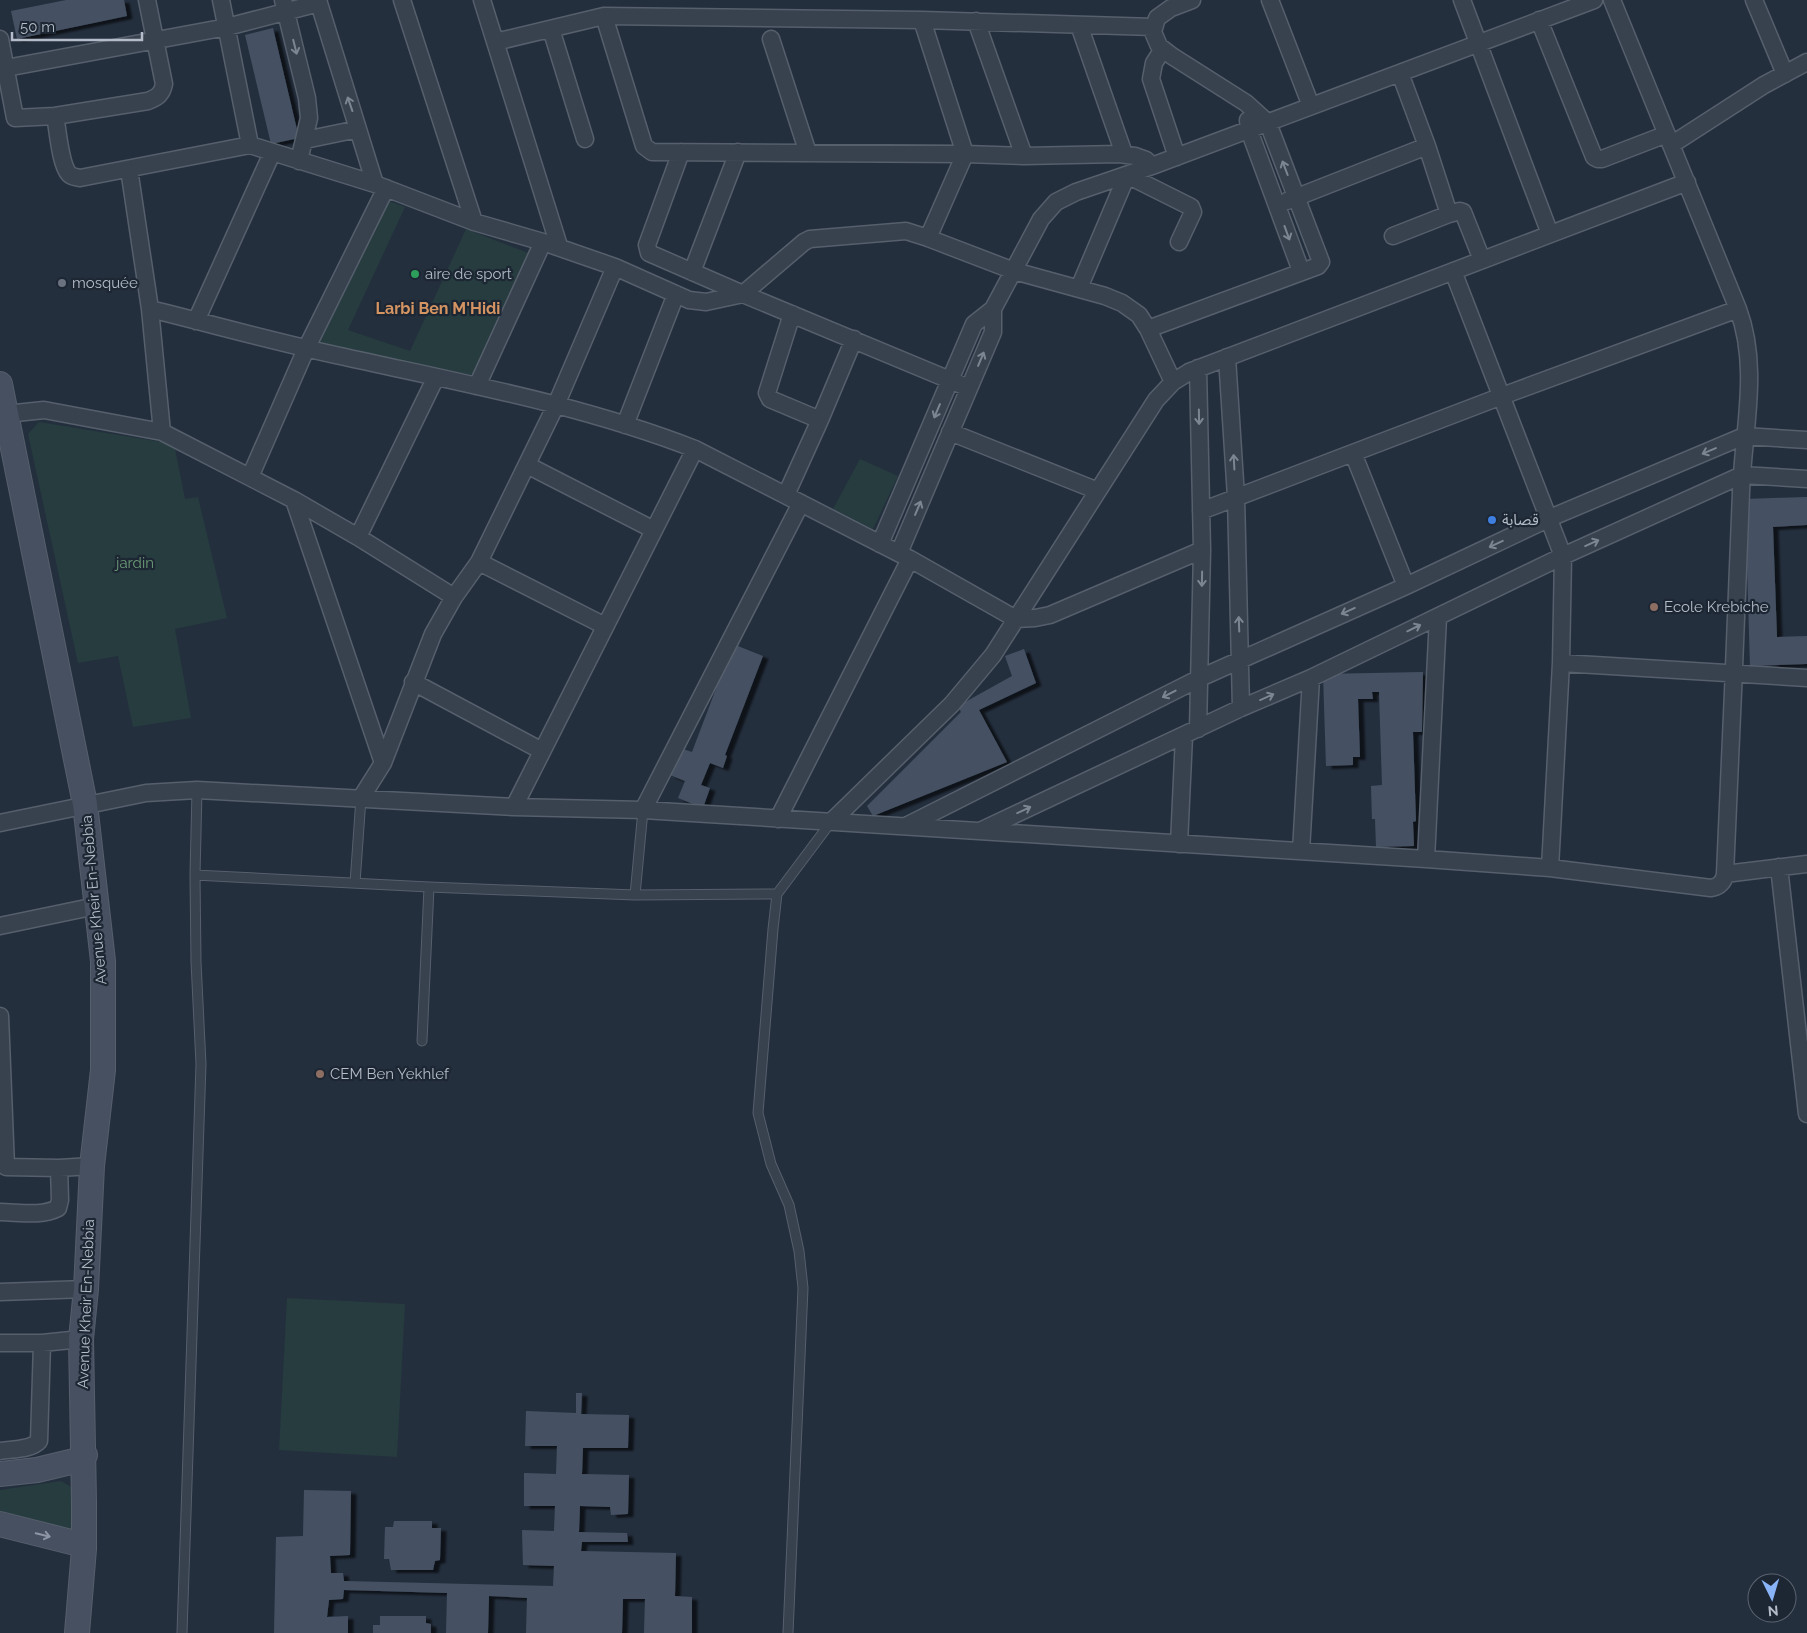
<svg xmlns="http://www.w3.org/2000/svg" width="1807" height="1633" viewBox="0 0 1807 1633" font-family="Raleway,'Noto Sans Arabic',sans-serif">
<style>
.green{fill:#263c3f}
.building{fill:#455162;filter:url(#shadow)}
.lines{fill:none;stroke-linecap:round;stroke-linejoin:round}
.lane-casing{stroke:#565f6c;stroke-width:11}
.street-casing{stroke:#565f6c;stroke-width:19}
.secondary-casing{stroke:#565f6c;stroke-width:26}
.lane{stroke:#38414e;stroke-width:9}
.street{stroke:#38414e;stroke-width:16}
.secondary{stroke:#465061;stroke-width:24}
.oneway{stroke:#7c8592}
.oneway2{stroke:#8e96a5}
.leisure-dot{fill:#2e9e5b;stroke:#1d2633;stroke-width:2}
.worship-dot{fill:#6b7280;stroke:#1d2633;stroke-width:2}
.shop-dot{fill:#3f7fe0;stroke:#1d2633;stroke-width:2}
.education-dot{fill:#8d6e63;stroke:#1d2633;stroke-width:2}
.labels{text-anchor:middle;stroke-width:4.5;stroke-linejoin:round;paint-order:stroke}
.poi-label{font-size:15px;fill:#b4bcc9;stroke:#1d2633;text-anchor:start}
.park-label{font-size:15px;fill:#6b9a76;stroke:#1d2633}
.street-label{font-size:15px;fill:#b4bcc9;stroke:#1d2633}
.neighbourhood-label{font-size:16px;font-weight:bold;fill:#d59563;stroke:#1d2633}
</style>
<defs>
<filter id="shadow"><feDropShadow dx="5.5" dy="3" stdDeviation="1" flood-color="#0009"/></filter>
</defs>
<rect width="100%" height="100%" fill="#242f3e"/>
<path class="green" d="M389,201L405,207L348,330L410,351L466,229L531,254L472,375L319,344Z
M39,422L174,444L185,499L198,497L227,618L175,629L191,718L133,727L118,656L78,663L28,434Z
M860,459L898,476L873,529L833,509Z
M287,1298L405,1304L397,1457L279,1450Z
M61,1481L78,1491L76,1536L0,1514V1490Z"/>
<path class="building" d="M66,0H124L127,16L17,39L11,11Z
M273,28L299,138L271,144L245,35Z
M1807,497V525L1773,527L1777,637L1807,636V664L1750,666L1745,499Z
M733,644L763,656L725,755L727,756L723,768L710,763L701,785L710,788L703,808L678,798L685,781L670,775L680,748L692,752Z
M1024,649L1036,683L979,710L1007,762L873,816L867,806L961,712L958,706L1012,676L1005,656Z
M1423,672L1422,732H1413L1416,821L1413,822L1414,846L1376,847L1375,819H1372L1371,786L1382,785L1379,692H1372L1373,699H1358L1360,757H1353V765L1326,766L1323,674Z
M576,1393H582L581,1414L629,1415L628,1448H583L582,1474L629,1475L628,1514L611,1515L610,1507L580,1506L579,1532L627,1533L628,1542H582L581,1551L676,1553L675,1596L692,1597V1633H644L645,1599H623L622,1633H526L527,1598L489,1596L488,1633H446L447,1593L344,1590L343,1599L329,1600L327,1617L348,1616V1633H274L276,1537L303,1536L304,1490L351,1491L350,1555L330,1556L331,1573H343L344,1581L553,1586L554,1566L523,1565L522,1530L554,1531L555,1506H524V1473L556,1474L557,1446H525L526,1411L576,1413Z
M394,1521H432V1528H441L440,1560L435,1561L433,1570H391L389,1559H384L385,1527H393Z
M380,1616H426V1623L431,1624V1633H373V1625H380Z"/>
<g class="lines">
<g class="lane-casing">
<path id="lane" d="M195,875L429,887L635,895L777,894
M355,883L361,798
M635,895L643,810
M422,1041L429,887
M182,1633L201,1064L196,962L195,875L197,790
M788,1633L803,1288L799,1251L789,1205L771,1164L758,1113L773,929L777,894L831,822"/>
</g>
<g class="street-casing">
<path id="street" d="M221,0L250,145
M283,0L307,98L309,118L299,161
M318,0L375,184
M402,0L474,222
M482,0L559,246
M1270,0L1311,106
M1462,0L1550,234
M1754,0L1785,74
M604,16L644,146L652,152L965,154L1024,156L1119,154L1135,156L1146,160L1152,166
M922,20L965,154L928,238
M1539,20L1594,157L1598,159H1602L1667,134
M976,21L1024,156
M1079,25L1124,154
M551,29L585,139
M0,39L15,118L55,116L148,101C158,97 162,94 164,84L147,0
M771,39L808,153
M495,42L604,16L922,20L1154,27
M1163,49L1154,63L1151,79L1177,157
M6,68L227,27L319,3
M1400,73L1427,146L1449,214L1460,211L1463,212L1482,260
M55,116C58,130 60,164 69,174C72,177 76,177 80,178L250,145L375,184L474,222L543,242L477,386
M1248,120L1249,130L1301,271
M305,140L358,129
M1671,145L1764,85L1807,62
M681,152L647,245L649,253L743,294L804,242L810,239L906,231L928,238L1014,271L1105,296L1122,303L1139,315L1148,329L1173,382
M129,169L150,309L162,432
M1287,201L1427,146
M1393,236L1449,214
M543,242L615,267L689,300L706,302L743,294L969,388
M1453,271L1563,556L1561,663L1550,868
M692,272L738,152
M1079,288L1127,175L1191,207L1193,212L1179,242
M150,309C215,325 279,343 345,357C462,383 582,405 695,449L910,559L1016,619L1035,618L1050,615L1202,550
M792,314L767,393L770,399L820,420L854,339
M196,321L272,153
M1148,329L1318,266L1321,262L1268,123L1246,103L1172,56L1159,46L1153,32L1157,18L1171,8L1192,0
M1227,357L1236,497L1241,708
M6,414L44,410L162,432L294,500L358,537L454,597
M625,425L676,294
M950,432L1098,491
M1353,453L1406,586
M527,465L654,530
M250,477L306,349L386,188
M786,495L820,420
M294,500L383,763
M1201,511L1502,396L1738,309
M358,537L436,377
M880,544L974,324L993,309L1041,219L1056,202L1076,192L1152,166L1594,0
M899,553L993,332V309
M479,562L605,626
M1561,663L1807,678
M413,682L542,751
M1198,729L1202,550L1198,368
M361,798L383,763L433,634L454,597L479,562L556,405L615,267
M514,807L695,449
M643,810L801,503
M778,819L910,559
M831,822L952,704L993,655L1156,400L1173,382L1189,372L1687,182
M0,823L146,793L197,790L514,807L643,810L1426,859L1550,868L1711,888C1719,887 1724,882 1725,874C1731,747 1736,619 1741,492C1743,431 1760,368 1738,309L1612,0
M908,825L1200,678L1406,586L1550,518L1744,436L1807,440
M982,830L1241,708L1311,678L1563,556L1742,475L1807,479
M1179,844L1184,736
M1301,851L1311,678
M1426,859L1438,617
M1779,867L1807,1114
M1725,874L1807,864
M0,926L96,906
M0,1016L6,1167L59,1168L92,1166
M0,1212C18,1212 41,1217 58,1208L60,1200L59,1168
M0,1292L86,1289
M0,1343H42L81,1339
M0,1451C12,1449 31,1450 39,1441L42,1343"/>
</g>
<g class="secondary-casing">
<path id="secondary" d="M0,384L85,804L103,961V1070L92,1166L86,1289L81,1339L84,1502V1549L77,1633
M0,1474L37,1470L83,1459L85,1455
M0,1524L79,1544L84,1549"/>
</g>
<use href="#lane" class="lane"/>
<use href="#street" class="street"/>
<use href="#secondary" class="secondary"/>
</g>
<defs><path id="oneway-shaft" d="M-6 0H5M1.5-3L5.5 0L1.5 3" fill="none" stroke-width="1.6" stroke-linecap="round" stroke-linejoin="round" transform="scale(1.25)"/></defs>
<g class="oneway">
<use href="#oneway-shaft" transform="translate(295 47) rotate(76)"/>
<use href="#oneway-shaft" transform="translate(350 104) rotate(-109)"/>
<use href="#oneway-shaft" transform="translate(1285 168) rotate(-111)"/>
<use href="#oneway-shaft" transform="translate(1287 233) rotate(70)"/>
<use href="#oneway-shaft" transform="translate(981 359) rotate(-67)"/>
<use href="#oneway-shaft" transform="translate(937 411) rotate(113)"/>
<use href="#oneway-shaft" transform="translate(1199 417) rotate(89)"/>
<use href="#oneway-shaft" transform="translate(1709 451) rotate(157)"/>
<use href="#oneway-shaft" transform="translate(1234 462) rotate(-93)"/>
<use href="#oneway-shaft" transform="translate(918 508) rotate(-67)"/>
<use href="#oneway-shaft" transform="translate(1592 543) rotate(-24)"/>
<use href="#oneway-shaft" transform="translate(1496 544) rotate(155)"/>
<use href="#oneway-shaft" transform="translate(1202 579) rotate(91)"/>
<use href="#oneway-shaft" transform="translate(1348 611) rotate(156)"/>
<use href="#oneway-shaft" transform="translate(1239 624) rotate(-92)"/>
<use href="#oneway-shaft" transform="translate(1414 628) rotate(-26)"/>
<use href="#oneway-shaft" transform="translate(1169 694) rotate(153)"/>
<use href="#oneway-shaft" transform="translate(1267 697) rotate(-24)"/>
<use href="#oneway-shaft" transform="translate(1024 810) rotate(-25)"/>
</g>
<use class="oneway2" href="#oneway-shaft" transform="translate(43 1535) rotate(14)"/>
<circle class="leisure-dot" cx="415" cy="274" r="5"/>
<circle class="worship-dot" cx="62" cy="283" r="5"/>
<circle class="shop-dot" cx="1492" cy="520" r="5"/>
<g class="education-dot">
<circle cx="1654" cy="607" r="5"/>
<circle cx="320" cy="1074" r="5"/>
</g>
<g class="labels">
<g class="poi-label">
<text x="425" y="279">aire de sport</text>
<text x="72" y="288">mosquée</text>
<text x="1502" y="525">قصابة</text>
<text x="1664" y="612">Ecole Krebiche</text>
<text x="330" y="1079">CEM Ben Yekhlef</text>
</g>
<g class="park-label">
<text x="135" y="568">jardin</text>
</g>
<g class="street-label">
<text transform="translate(94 900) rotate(-95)" y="5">Avenue Kheir En-Nebbia</text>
<text transform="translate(86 1304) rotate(-88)" y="5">Avenue Kheir En-Nebbia</text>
</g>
<g class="neighbourhood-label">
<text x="438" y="314">Larbi Ben M'Hidi</text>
</g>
</g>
<g transform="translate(1772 1598) rotate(175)"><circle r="24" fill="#1d2633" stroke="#59626f"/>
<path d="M0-4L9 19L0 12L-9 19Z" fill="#8ab4f8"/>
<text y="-8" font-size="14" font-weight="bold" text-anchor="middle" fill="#b4bcc9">N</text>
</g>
<path d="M12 32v8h130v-8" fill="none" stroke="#b4bcc9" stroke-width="2.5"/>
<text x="20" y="32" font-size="15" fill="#b4bcc9" stroke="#1d2633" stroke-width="4" paint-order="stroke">50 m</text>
</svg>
